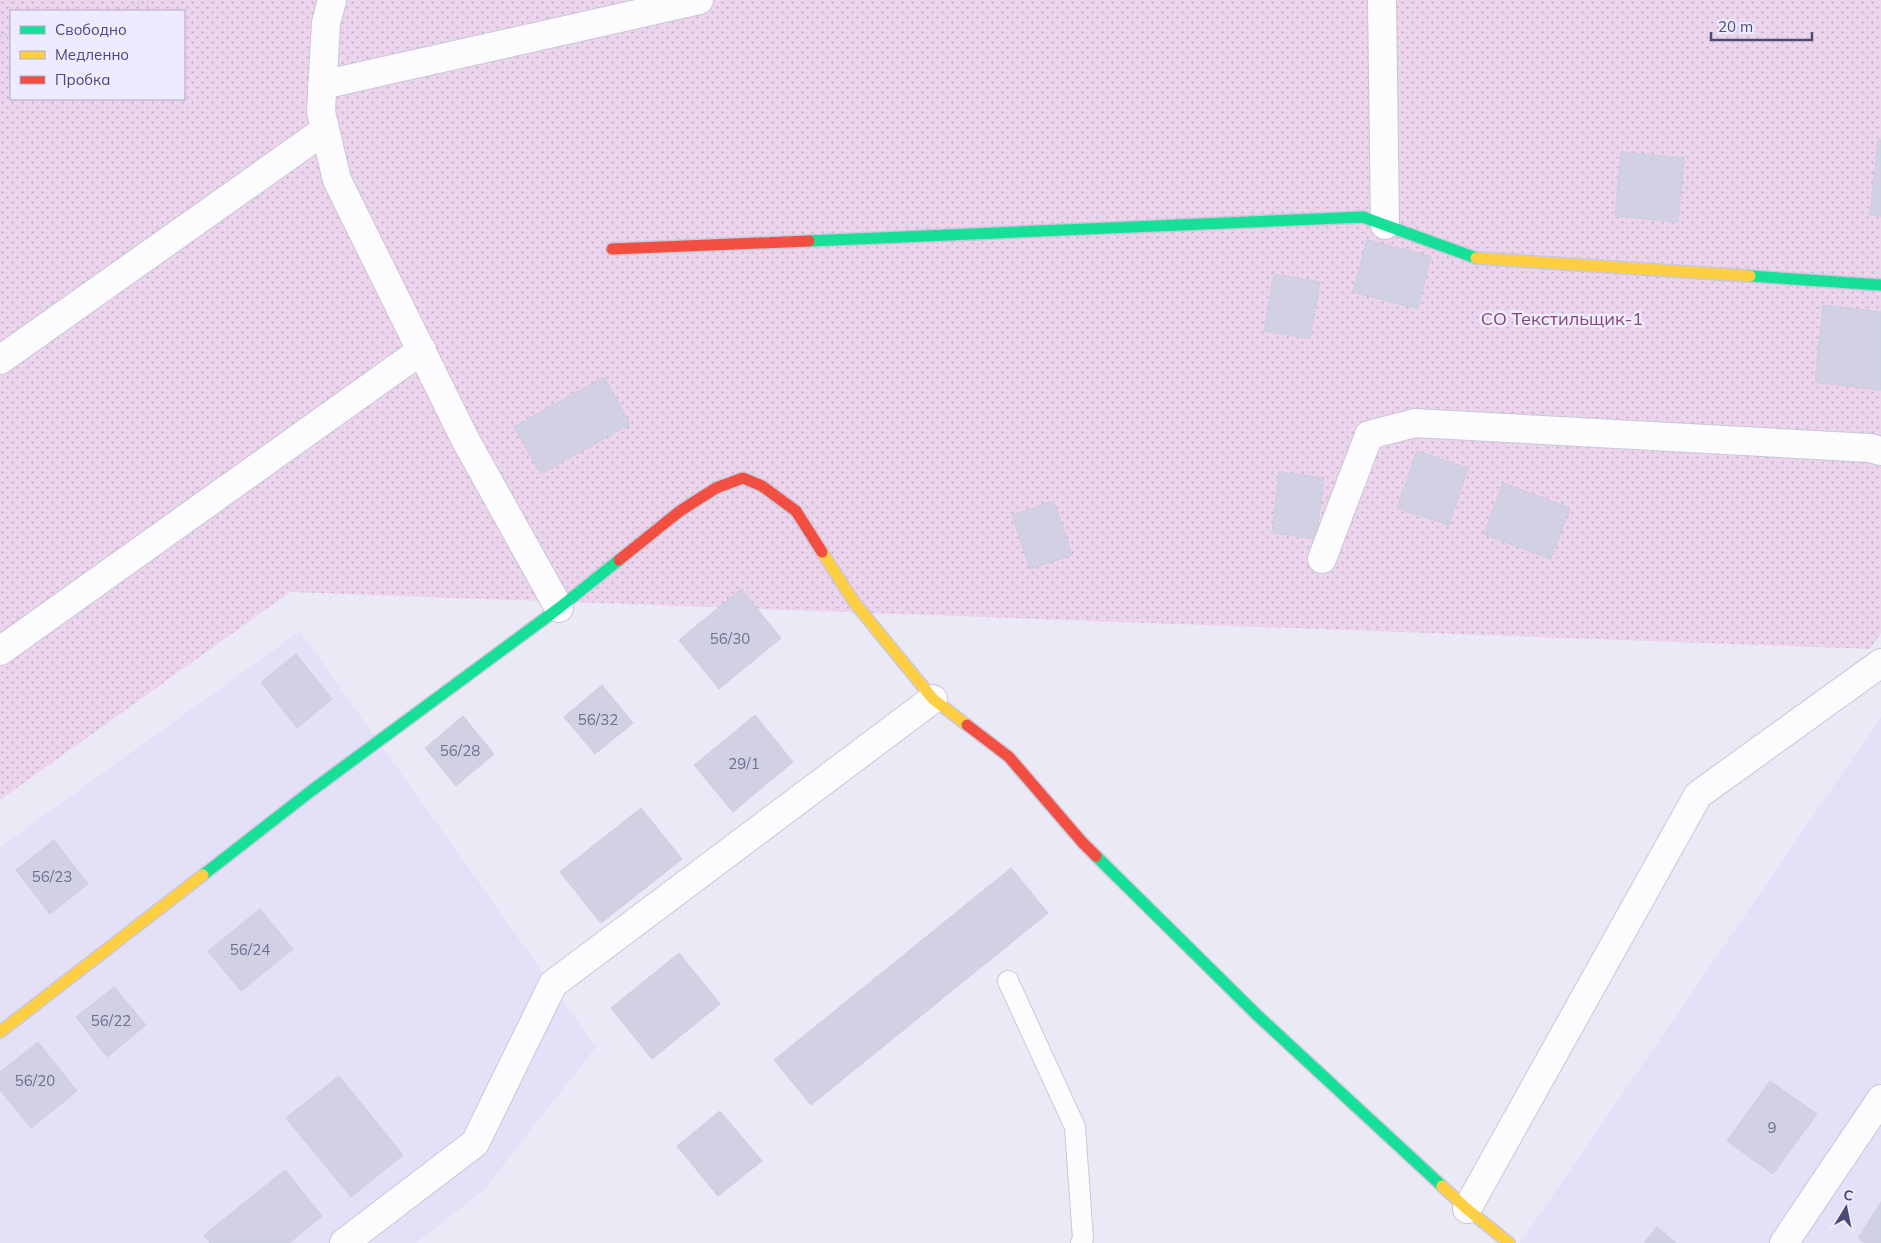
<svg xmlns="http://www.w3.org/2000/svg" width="1881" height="1243" viewBox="0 0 1881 1243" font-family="Mulish,sans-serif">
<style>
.residential{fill:#e3e0f8}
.park{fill:url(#park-dots);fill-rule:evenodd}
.building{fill:#d1d1e3;stroke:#cdcce0}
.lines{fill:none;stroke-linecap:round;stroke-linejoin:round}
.lane-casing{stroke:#c8c7d8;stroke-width:22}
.street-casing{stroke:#c8c7d8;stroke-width:30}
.fast-casing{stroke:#c9c8da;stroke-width:14}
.slow-casing{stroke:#c9c8da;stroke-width:14}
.jam-casing{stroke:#c9c8da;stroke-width:14}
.path{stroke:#cacad8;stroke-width:3;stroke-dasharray:1 4;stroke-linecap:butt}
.lane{stroke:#fcfcfe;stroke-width:20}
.street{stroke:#fcfcfe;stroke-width:28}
.fast{stroke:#16e098;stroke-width:11}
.slow{stroke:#ffcf43;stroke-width:11}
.jam{stroke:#f24e42;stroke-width:11}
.labels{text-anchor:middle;stroke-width:5;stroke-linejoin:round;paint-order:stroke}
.number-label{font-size:15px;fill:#6d6f92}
.park-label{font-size:18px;fill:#874674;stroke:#eeeaff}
</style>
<defs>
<pattern id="park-dots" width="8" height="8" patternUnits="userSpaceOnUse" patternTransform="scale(1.25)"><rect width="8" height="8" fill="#ebd4ec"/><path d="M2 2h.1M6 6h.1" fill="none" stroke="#c0aec4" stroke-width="1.8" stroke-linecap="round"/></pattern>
</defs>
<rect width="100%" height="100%" fill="#ece9f7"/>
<path class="residential" d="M300,631L596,1047L483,1191L416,1243H0V847Z
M1881,717V1243H1520Z"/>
<path class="park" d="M0,0H1881V633L1870,649L290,592L0,800ZM11,11H184V99H11Z"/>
<path class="building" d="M1878,140H1881V216L1870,215Z
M1621,152L1684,158L1678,222L1615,216Z
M1367,240L1431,256L1418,309L1353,292Z
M1274,274L1320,282L1310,339L1264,331Z
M1823,305L1881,312V390L1815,382Z
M604,377L630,424L541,474L514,427Z
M1417,451L1468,468L1449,525L1397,508Z
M1279,472L1324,478L1316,539L1272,533Z
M1503,483L1570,508L1551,559L1484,534Z
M1054,501L1072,555L1030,569L1012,515Z
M741,589L781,638L719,689L679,640Z
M296,654L332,699L297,728L261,682Z
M602,685L633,723L595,754L564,717Z
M755,715L793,762L733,812L694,765Z
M463,716L494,754L456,786L425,748Z
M641,808L682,859L601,923L560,872Z
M54,840L88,884L50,914L16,870Z
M1011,868L1048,913L811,1105L774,1060Z
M260,909L293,949L241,991L208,951Z
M679,953L720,1004L652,1059L611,1008Z
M114,987L146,1025L107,1057L76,1017Z
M38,1042L77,1091L31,1128L0,1090V1072Z
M339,1076L403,1155L351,1197L286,1118Z
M1770,1081L1817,1114L1773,1174L1727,1141Z
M720,1111L762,1161L718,1196L677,1146Z
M285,1170L322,1216L289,1243H210L204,1235Z
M1881,1202V1243H1865L1858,1238Z
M1657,1227L1676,1243H1644Z"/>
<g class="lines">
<g class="lane-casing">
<path id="lane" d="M1008,981L1075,1127L1083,1239L1081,1243"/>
</g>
<g class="street-casing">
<path id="street" d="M332,0L326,23L321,112L337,180L466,441L559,608
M1382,0L1385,225
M322,85L699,0
M0,360L325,130
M1322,559L1369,435L1415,423L1870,448L1881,451
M0,651L422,350
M1467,1209L1698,795L1881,663
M344,1243L475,1143L553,984L933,699
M1784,1243L1881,1099"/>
</g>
<g class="fast-casing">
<path id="fast" d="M809,241L1363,217L1476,258
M1750,276L1881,285
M1096,856L1257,1015L1442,1186
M203,875L311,791L559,608L619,560"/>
</g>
<g class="slow-casing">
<path id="slow" d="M1476,258L1750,276
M822,552L854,602L933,699L967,725
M0,1032L203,875
M1442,1186L1467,1209L1509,1243"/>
</g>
<g class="jam-casing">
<path id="jam" d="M612,249L809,241
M619,560L680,511L716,488L743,478L762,486L796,511L822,552
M967,725L1009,757L1082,842L1096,856"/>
</g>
<path class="path" d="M114,11L151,0
M0,36L11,34"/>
<use href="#lane" class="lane"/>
<use href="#street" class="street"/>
<use href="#fast" class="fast"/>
<use href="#slow" class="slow"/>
<use href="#jam" class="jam"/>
</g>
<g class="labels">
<g class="number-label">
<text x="730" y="644">56/30</text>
<text x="598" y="725">56/32</text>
<text x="460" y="756">56/28</text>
<text x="744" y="769">29/1</text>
<text x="52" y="882">56/23</text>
<text x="250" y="955">56/24</text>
<text x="111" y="1026">56/22</text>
<text x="35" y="1086">56/20</text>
<text x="1772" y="1133">9</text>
</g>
<g class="park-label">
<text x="1562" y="325">СО Текстильщик-1</text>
</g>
</g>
<rect x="10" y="10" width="175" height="90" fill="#eeeaff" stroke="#acaac8"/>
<rect x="20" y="26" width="25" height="8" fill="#16e098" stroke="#acaac8"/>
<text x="55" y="35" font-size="15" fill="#494b75">Свободно</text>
<rect x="20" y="51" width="25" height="8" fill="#ffcf43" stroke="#acaac8"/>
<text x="55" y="60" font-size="15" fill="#494b75">Медленно</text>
<rect x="20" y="76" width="25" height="8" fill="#f24e42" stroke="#acaac8"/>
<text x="55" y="85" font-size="15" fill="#494b75">Пробка</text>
<g transform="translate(1846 1208) rotate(10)" stroke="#eeeaff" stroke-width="4" paint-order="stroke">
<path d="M0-4L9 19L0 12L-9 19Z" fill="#494b75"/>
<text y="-8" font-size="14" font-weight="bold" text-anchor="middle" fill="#494b75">С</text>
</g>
<path d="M1711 32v8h101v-8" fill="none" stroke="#494b75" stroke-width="2.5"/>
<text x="1718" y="32" font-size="15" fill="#494b75" stroke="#eeeaff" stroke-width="4" paint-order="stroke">20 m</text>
</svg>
